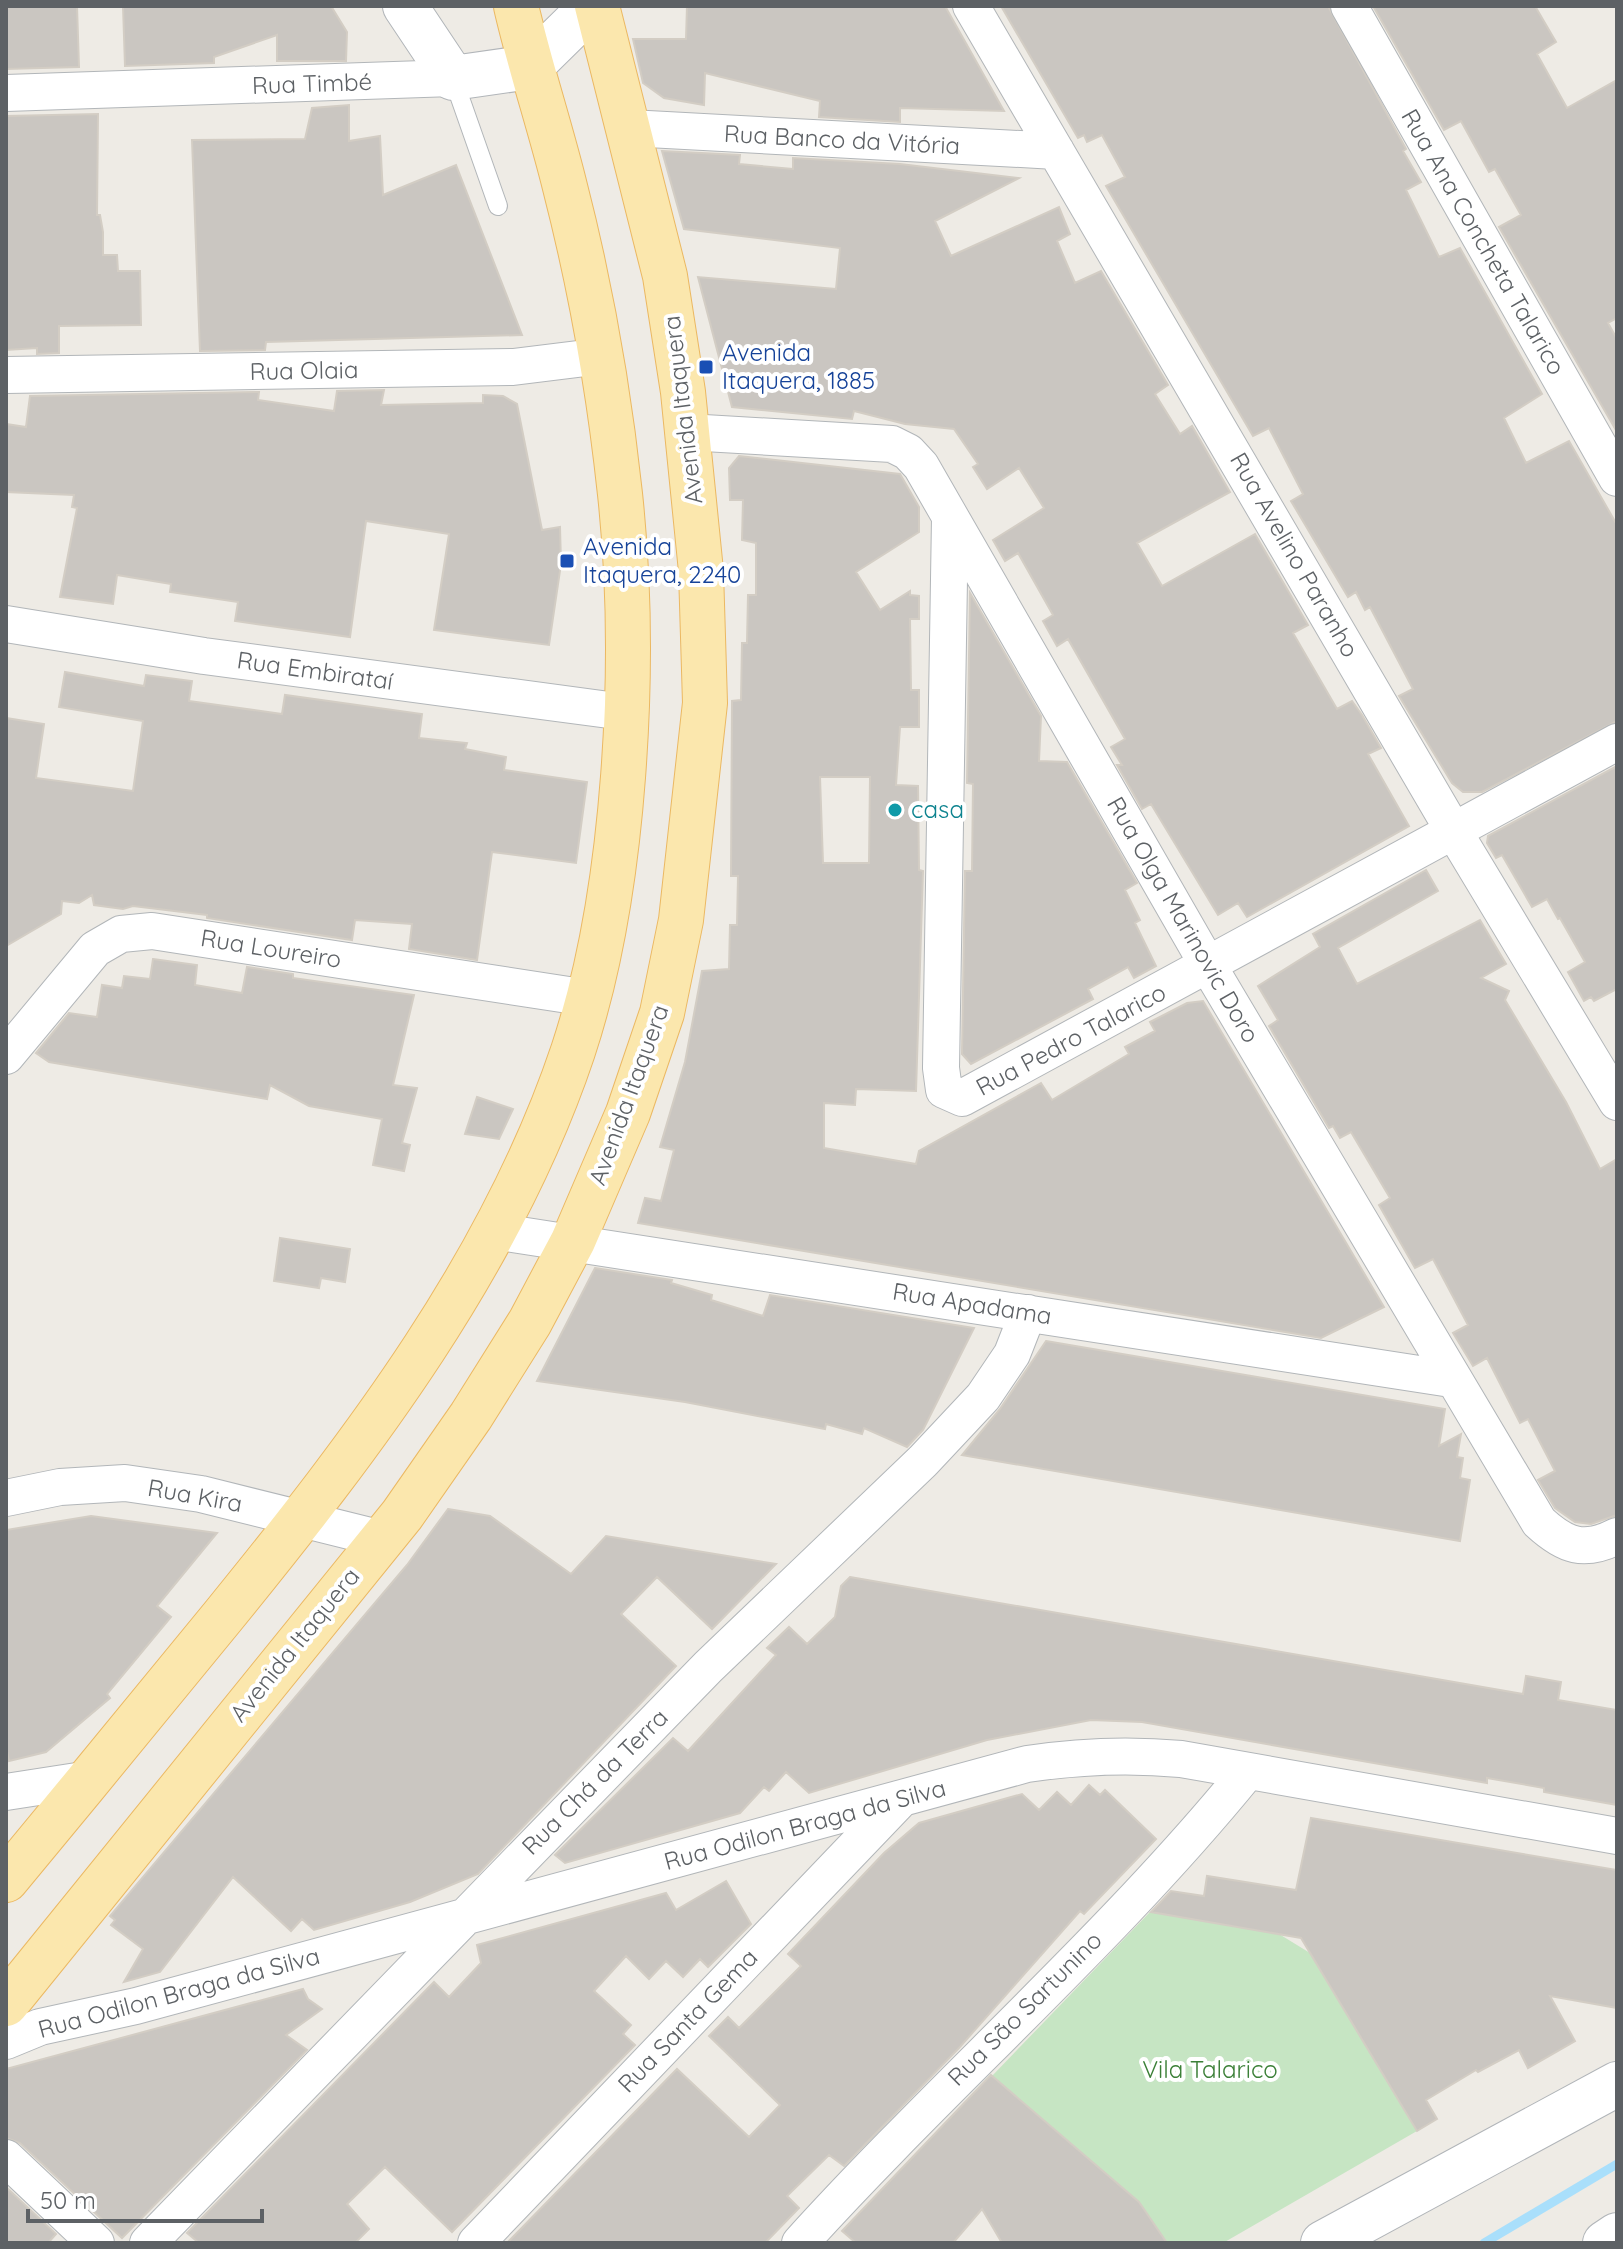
<svg xmlns="http://www.w3.org/2000/svg" width="1623" height="2249" viewBox="0 0 1623 2249" font-family="Quicksand,sans-serif">
<style>
.green{fill:#c6e5c3}
.lines{fill:none;stroke-linecap:round;stroke-linejoin:round}
.stream{stroke:#a9dffb;stroke-width:9}
.building{fill:#cac6c1;stroke:#d3cdc4;stroke-width:2;fill-rule:evenodd}
.lane-casing{stroke:#b2b6b9;stroke-width:20}
.street-casing{stroke:#b2b6b9;stroke-width:38}
.secondary-casing{stroke:#b1b5b9;stroke-width:46}
.primary-casing{stroke:#ebb862;stroke-width:46}
.lane{stroke:#fff;stroke-width:18}
.street{stroke:#fff;stroke-width:36}
.secondary{stroke:#fff;stroke-width:44}
.primary{stroke:#fbe7ad;stroke-width:44}
.transit-dot{fill:#1a4fb4;stroke:#fff;stroke-width:3}
.culture-dot{fill:#0f9aa8;stroke:#fff;stroke-width:3}
.labels{text-anchor:middle;stroke-width:8;stroke-linejoin:round;paint-order:stroke}
.street-label{font-size:24px;fill:#5d6165;stroke:#fff}
.transit-label{font-size:24px;fill:#164399;stroke:#fff;text-anchor:start}
.culture-label{font-size:24px;fill:#0d838f;stroke:#fff;text-anchor:start}
.park-label{font-size:24px;fill:#3c8038;stroke:#fff}
</style>
<rect width="100%" height="100%" fill="#eeebe5"/>
<path class="green" d="M1150,1912L1279,1934L1310,1953L1417,2131L1223,2243H1166L1139,2202L992,2076Z"/>
<g class="lines">
<path class="stream" d="M1484,2243L1617,2164"/>
</g>
<path class="building" d="M6,6H77L79,67L6,69Z
M123,6H331L347,32L346,61H277V35L214,57V63L125,66Z
M687,6H945L1004,111L900,108V122L819,117L820,101L705,73L704,105L664,98L643,83L633,39H686Z
M1001,6H1328L1406,149L1403,151L1421,182L1406,190L1439,257L1460,248L1542,394L1504,418L1526,463L1569,441L1617,525V721L1482,792H1463L1452,783L1399,696L1413,689L1370,607L1365,610L1356,592L1348,597L1291,501L1303,494L1269,428L1253,436L1106,186L1125,177L1102,135L1087,142L1084,135L1078,138Z
M1373,6H1535L1556,42L1537,54L1567,108L1617,80V318L1608,323L1617,339V432L1499,227L1521,215L1495,169L1489,172L1461,121L1444,130Z
M349,105V141L380,136L383,195L456,165L522,335L266,342L265,350L200,351L192,140L305,139L312,108Z
M98,114L97,215H100L103,232V255H117L118,271H140L141,325L59,326V353L37,354V348L6,350V116Z
M662,151L740,155L739,164L793,169V158L900,164L1019,178L935,221L951,256L1059,207L1070,234L1057,241L1075,283L1101,271L1168,385L1155,394L1180,434L1192,426L1230,492L1137,543L1162,586L1255,534L1308,625L1293,633L1337,709L1352,701L1362,715L1381,748L1368,754L1409,826L1247,917L1238,903L1218,915L1151,804L1142,809L1117,765H1122L1111,747L1125,739L1068,639L1057,646L1043,621L1053,615L1018,553L1005,561L993,540L1044,508L1019,468L987,489L973,467L978,464L954,429L905,424L854,411L852,419L732,407L698,277L836,289L840,248L684,229Z
M384,390L381,405L483,403V395L503,396L517,404L542,530L560,527L561,564L549,645L434,630L449,534L366,521L350,637L235,621L238,602L170,592L171,584L117,575L113,604L60,597L77,508L72,507L74,495L6,492V424L26,427L30,396L259,392L258,400L334,411L337,391Z
M739,456L900,474L919,507V532L856,572L880,610L910,591V595L919,596V619H910L911,690H919V727H900L896,785L918,786L919,870L923,871L916,1091L856,1089L855,1105L824,1103V1148L916,1164L919,1151L1041,1083L1052,1100L1129,1054L1125,1047L1155,1031L1150,1022L1187,1003L1203,1001L1384,1307L1321,1338L638,1223L645,1198L661,1201L674,1150L660,1147L685,1062L702,971L729,969L730,925H737L738,876H731L732,701L741,700L742,643H747L748,595H756V543L742,540L743,500H730L729,468ZM820,777H870L869,863H823Z
M970,593L1041,716L1039,761L1067,762L1137,883L1125,890L1140,920L1135,923L1156,966L1134,978L1128,967L1088,989L1093,999L971,1064L962,1054L965,871H972L973,784L967,783Z
M65,672L144,686L146,675L192,681L189,701L282,714L285,695L422,714L419,738L467,743L465,749L506,757L504,770L587,782L576,863L492,852L477,960L409,949L412,924L355,920L352,940L207,918V915L133,906L123,909L94,905L92,895L79,903L62,901L61,914L6,946V718L44,724L36,778L133,791L143,721L59,707Z
M1617,766V989L1594,1001L1591,997L1584,1001L1568,972L1585,962L1560,918L1558,919L1547,899L1532,907L1502,855L1496,858L1487,843L1488,836Z
M1426,870L1438,891L1338,948L1357,984L1480,920L1506,964L1481,978L1509,991L1505,1000L1566,1102L1600,1169L1617,1159V1515L1591,1524L1575,1522L1555,1508L1538,1480L1555,1471L1528,1419L1520,1423L1487,1358L1473,1366L1453,1333L1468,1325L1433,1259L1415,1268L1379,1205L1390,1198L1351,1132L1340,1138L1333,1126L1329,1128L1269,1026L1278,1020L1258,986L1320,947L1313,934Z
M153,959L197,965L195,985L242,993L247,967L293,974V978L414,995L393,1085L417,1088L402,1143L410,1145L404,1171L373,1165L382,1119L309,1106L270,1085L267,1099L49,1062L36,1053L69,1013L97,1017L102,985L122,988L124,976L150,979Z
M477,1097L513,1109L499,1139L465,1134Z
M280,1238L350,1249L345,1282L321,1278L319,1288L274,1281Z
M595,1268L672,1280L671,1283L712,1295L711,1300L763,1316L770,1295L974,1328L923,1430L907,1447L864,1428L862,1434L826,1424L825,1429L685,1402L537,1381Z
M1046,1341L1445,1409L1439,1446L1461,1434L1457,1457L1463,1458L1460,1478L1470,1480L1460,1541L962,1455L1000,1409Z
M448,1509L490,1516L571,1574L606,1536L776,1564L712,1629L657,1577L621,1614L676,1666L478,1874L410,1902L314,1930L302,1919L291,1931L233,1877L160,1972L124,1982L143,1949L111,1925L115,1920L110,1916L407,1565Z
M91,1516L217,1533L157,1606L171,1617L107,1694L110,1698L46,1752L9,1761L6,1747V1530Z
M850,1577L1523,1694L1526,1676L1561,1682L1558,1700L1617,1710V1805L1544,1792V1788L1487,1778V1783L1142,1722L1091,1720L987,1740L809,1793L786,1772L769,1791L764,1787L740,1813L565,1863L555,1855L673,1738L688,1751L776,1655L767,1648L789,1627L807,1644L835,1617L841,1586Z
M1089,1785L1100,1795L1105,1790L1156,1839L1084,1914L1080,1911L959,2048L844,2166L829,2155L787,2196L799,2208L765,2243H507L677,2069L749,2137L780,2105L709,2036L728,2017L739,2028L801,1966L788,1954L884,1853L919,1823L1022,1794L1039,1810L1057,1792L1071,1805Z
M1311,1818L1617,1870V2008L1550,1996L1575,2041L1528,2068L1519,2050L1478,2072L1476,2070L1426,2100L1437,2119L1417,2131L1301,1938L1151,1912L1171,1891L1204,1896L1207,1876L1296,1890Z
M726,1881L751,1924L708,1967L700,1959L683,1977L666,1961L649,1979L626,1956L594,1991L631,2025L623,2034L635,2045L452,2232L385,2167L347,2204L369,2229L355,2243H199L187,2233L434,1982L449,1997L481,1963L477,1945L666,1893L676,1910Z
M303,1989L308,1999L322,2009L286,2035L307,2050L122,2238L20,2143L6,2138V2069Z
M991,2075L1139,2202L1167,2243H1002L982,2209L953,2243H856L842,2231Z
M6,2187L56,2234L48,2243H6Z"/>
<g class="lines">
<g class="lane-casing">
<path id="lane" d="M453,78L498,206"/>
</g>
<g class="street-casing">
<path id="street" d="M971,6L1453,830L1617,1102
M1349,6L1617,478
M6,93L453,78
M629,128L1056,151
M6,375L513,367L602,356
M687,432L892,444L908,452L921,466L1209,967L1539,1522C1565,1546 1584,1553 1617,1536
M950,518L941,1068L944,1090L962,1098L1617,742
M6,624L204,656L624,712
M6,1056L95,949L121,934L152,931L588,998
M493,1231L1451,1379
M6,1498L60,1487L125,1483L201,1494L382,1539
M6,1792L90,1779
M6,2041L40,2027L136,2006L1027,1764C1080,1756 1128,1754 1181,1759L1617,1836
M6,2158L96,2243
M148,2243L708,1667L923,1461L983,1397L1012,1354L1028,1313
M476,2243L900,1800
M800,2243C945,2083 1110,1940 1247,1772"/>
</g>
<g class="secondary-casing">
<path id="secondary" d="M405,6L453,78L530,67L592,6
M1323,2243L1617,2084
M1605,2243L1617,2235"/>
</g>
<g class="primary-casing">
<path id="primary" d="M6,1880C79,1792 152,1703 224,1615C363,1444 502,1263 573,1051C626,891 638,662 620,494C609,391 591,288 565,187C550,126 530,67 516,6
M6,2004L402,1515L471,1416L530,1322L573,1241L628,1113L662,1013L681,920L705,703L701,571L683,392L665,276L597,6"/>
</g>
<use href="#lane" class="lane"/>
<use href="#street" class="street"/>
<use href="#secondary" class="secondary"/>
<use href="#primary" class="primary"/>
</g>
<g class="transit-dot">
<rect x="698" y="359" width="16" height="16" rx="4"/>
<rect x="559" y="553" width="16" height="16" rx="4"/>
</g>
<circle class="culture-dot" cx="895" cy="810" r="8"/>
<g class="labels">
<g class="street-label">
<text transform="translate(312 84) rotate(-2)" y="8">Rua Timbé</text>
<text transform="translate(842 140) rotate(3)" y="8">Rua Banco da Vitória</text>
<text transform="translate(1483 242) rotate(60)" y="8">Rua Ana Concheta Talarico</text>
<text transform="translate(304 371) rotate(-1)" y="8">Rua Olaia</text>
<text transform="translate(683 410) rotate(-97)" y="8">Avenida Itaquera</text>
<text transform="translate(1294 555) rotate(60)" y="8">Rua Avelino Paranho</text>
<text transform="translate(315 671) rotate(8)" y="8">Rua Embirataí</text>
<text transform="translate(1183 920) rotate(60)" y="8">Rua Olga Marinovic Doro</text>
<text transform="translate(271 949) rotate(9)" y="8">Rua Loureiro</text>
<text transform="translate(1071 1040) rotate(-28)" y="8">Rua Pedro Talarico</text>
<text transform="translate(629 1095) rotate(-70)" y="8">Avenida Itaquera</text>
<text transform="translate(972 1304) rotate(9)" y="8">Rua Apadama</text>
<text transform="translate(195 1496) rotate(10)" y="8">Rua Kira</text>
<text transform="translate(295 1645) rotate(-51)" y="8">Avenida Itaquera</text>
<text transform="translate(595 1782) rotate(-45)" y="8">Rua Chá da Terra</text>
<text transform="translate(805 1825) rotate(-15)" y="8">Rua Odilon Braga da Silva</text>
<text transform="translate(179 1993) rotate(-15)" y="8">Rua Odilon Braga da Silva</text>
<text transform="translate(1025 2009) rotate(-45)" y="8">Rua São Sartunino</text>
<text transform="translate(688 2021) rotate(-46)" y="8">Rua Santa Gema</text>
</g>
<g class="transit-label">
<text x="722" y="361">Avenida<tspan x="722" dy="28">Itaquera, 1885</tspan></text>
<text x="583" y="555">Avenida<tspan x="583" dy="28">Itaquera, 2240</tspan></text>
</g>
<g class="culture-label">
<text x="911" y="818">casa</text>
</g>
<g class="park-label">
<text x="1210" y="2078">Vila Talarico</text>
</g>
</g>
<rect width="1623" height="2249" fill="none" stroke="#5d6165" stroke-width="16"/>
<path d="M28 2209v12h234v-12" fill="none" stroke="#5d6165" stroke-width="4"/>
<text x="40" y="2209" font-size="24" fill="#5d6165" stroke="#ffffff" stroke-width="6" paint-order="stroke">50 m</text>
</svg>
